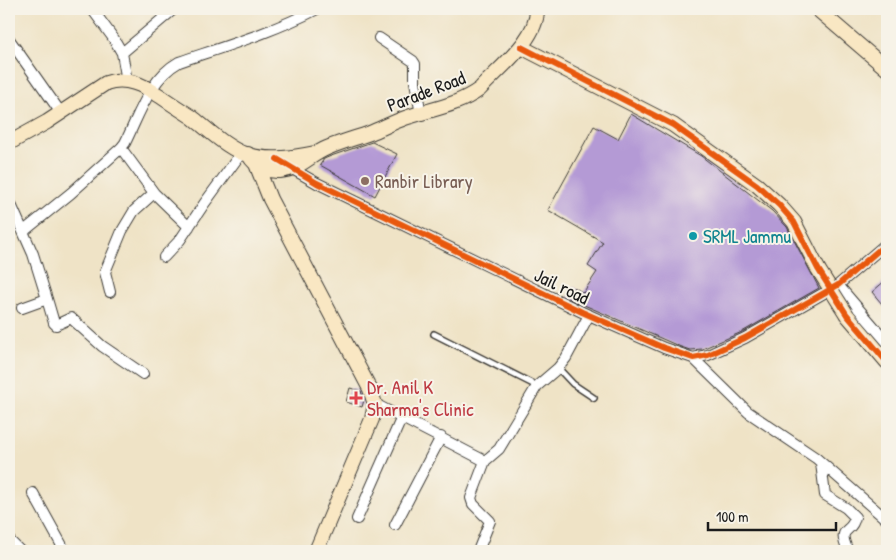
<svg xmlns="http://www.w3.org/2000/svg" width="896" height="560" viewBox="0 0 896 560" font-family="'Patrick Hand',sans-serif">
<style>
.building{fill:#b49ad5}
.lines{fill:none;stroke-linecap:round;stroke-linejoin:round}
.lane-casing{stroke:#3c3a36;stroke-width:8}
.street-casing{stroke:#3c3a36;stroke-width:12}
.secondary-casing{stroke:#3c3a36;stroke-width:16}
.lane{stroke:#fff;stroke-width:5}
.street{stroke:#fff;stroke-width:10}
.secondary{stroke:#f9e7c3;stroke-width:14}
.secondary-bridge-casing{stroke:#3c3a36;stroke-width:16;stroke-linecap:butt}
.secondary-bridge{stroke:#f9e7c3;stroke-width:14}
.cycleway-casing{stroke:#f7f3e8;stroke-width:9}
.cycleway{stroke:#e8590c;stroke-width:6}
.education-dot{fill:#8d6e63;stroke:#f7f3e8;stroke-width:2}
.culture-dot{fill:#0f9aa8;stroke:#f7f3e8;stroke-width:2}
.health-dot{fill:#e0444e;stroke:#f7f3e8;stroke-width:2}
.labels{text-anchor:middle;stroke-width:4;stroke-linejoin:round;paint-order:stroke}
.street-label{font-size:19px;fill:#1c1c1c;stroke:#f7f3e8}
.education-label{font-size:19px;fill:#785e54;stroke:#f7f3e8;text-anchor:start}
.culture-label{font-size:19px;fill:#0d838f;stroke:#f7f3e8;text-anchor:start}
.health-label{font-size:19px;fill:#be3a42;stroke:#f7f3e8;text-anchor:start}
</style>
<rect width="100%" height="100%" fill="#f7f3e8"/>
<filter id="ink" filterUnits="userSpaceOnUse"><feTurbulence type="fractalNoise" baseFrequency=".02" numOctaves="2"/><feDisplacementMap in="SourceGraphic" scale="10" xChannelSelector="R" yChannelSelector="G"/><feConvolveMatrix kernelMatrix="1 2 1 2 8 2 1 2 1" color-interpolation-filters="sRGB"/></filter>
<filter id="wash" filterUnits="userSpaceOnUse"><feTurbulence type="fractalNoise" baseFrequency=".0096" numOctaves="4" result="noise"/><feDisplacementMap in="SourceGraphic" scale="20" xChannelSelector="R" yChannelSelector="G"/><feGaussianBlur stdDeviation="1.12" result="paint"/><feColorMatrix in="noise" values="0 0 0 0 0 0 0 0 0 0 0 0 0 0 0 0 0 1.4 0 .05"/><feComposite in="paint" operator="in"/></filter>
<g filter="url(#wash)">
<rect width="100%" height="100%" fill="#efe3c6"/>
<g id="blocks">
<path class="building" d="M631,114L701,156L772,211L787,227L819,288L742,332L702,349L690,350L681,347L568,298L574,287L583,293L597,272L588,266L603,242L548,210L594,126L618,139Z
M372,142L397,154L375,196L320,165L324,159L331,156Z
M887,279V310L872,292Z
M350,388L361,391L364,400L362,407L346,402Z"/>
</g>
</g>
<g filter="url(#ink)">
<use href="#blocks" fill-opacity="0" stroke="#3c3a36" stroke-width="1"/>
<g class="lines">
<g class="lane-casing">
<path id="lane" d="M434,334L537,386
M558,368L573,384L594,398"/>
</g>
<g class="street-casing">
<path id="street" d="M92,9L114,39L122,53L127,81
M379,38L413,61L415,64V82L421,114
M9,39L61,113
M122,53L174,9
M121,148L154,193L189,227
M287,166L317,183L582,312L664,348L693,358L708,355L745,338L838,285L887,243
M9,200L33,254L47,299L22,308
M24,231L71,193L121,148L125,143C139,115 150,78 179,62C226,46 273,32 317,9
M164,257L180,240L204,204L242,152
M838,285L887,342
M110,292L105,272L122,231L134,211L154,193
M47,299L54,323L56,325L71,318L102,346L143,374
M693,358L748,412L816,458L887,520
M375,404L485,461
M821,463L825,495L846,508L855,517C852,535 836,525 848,551
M33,493L65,551
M357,519L402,417
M395,525L441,437
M9,540L20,551
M478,551L490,521L473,504L471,498L485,461L499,449L537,386L558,368L566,358L589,315"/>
</g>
<g class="secondary-casing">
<path id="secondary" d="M817,9L887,69
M521,47L673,125L757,185L779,205L794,222L818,269
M9,143L47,122L106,83C126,76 143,85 160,96C170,103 181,110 192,117C208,130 224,145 242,153C266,162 291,158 315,153
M248,154C255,166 266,172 280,171C300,169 310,155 327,148C341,142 356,138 370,133C382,128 394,122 405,118C431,109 457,106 480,89C499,68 538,39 537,9
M256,164L270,199L370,389L375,404L372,419L316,551
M847,315L887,362"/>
</g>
<use href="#lane" class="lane"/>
<use href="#street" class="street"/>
<use href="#secondary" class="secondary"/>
<g class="secondary-bridge-casing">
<path id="secondary-bridge" d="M818,269L847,315"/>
</g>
<use href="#secondary-bridge" class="secondary-bridge"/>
<g class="cycleway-casing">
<path id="cycleway" d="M521,47L673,125L757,185L779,205L794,222L818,269L847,315L887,362
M277,159L317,183L582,312L664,348L693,358L708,355L745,338L838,285L887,243"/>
</g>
<use href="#cycleway" class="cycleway"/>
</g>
</g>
<circle class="education-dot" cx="365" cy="181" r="5"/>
<circle class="culture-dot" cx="693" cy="236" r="5"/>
<path class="health-dot" d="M353.5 390.5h5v5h5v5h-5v5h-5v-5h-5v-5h5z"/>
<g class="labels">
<g class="street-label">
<text transform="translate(426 91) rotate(-21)" y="7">Parade Road</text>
<text transform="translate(562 286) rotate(26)" y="7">Jail road</text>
</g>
<g class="education-label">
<text x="375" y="188">Ranbir Library</text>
</g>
<g class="culture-label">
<text x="703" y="243">SRML Jammu</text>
</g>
<g class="health-label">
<text x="367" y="394">Dr. Anil K<tspan x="367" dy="22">Sharma's Clinic</tspan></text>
</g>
</g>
<rect width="896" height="560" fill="none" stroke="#f7f3e8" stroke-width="30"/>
<path d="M708 522v8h128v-8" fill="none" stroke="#1c1c1c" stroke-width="2.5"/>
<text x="716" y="522" font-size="15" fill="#1c1c1c" stroke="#f7f3e8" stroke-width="4" paint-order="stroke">100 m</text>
</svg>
